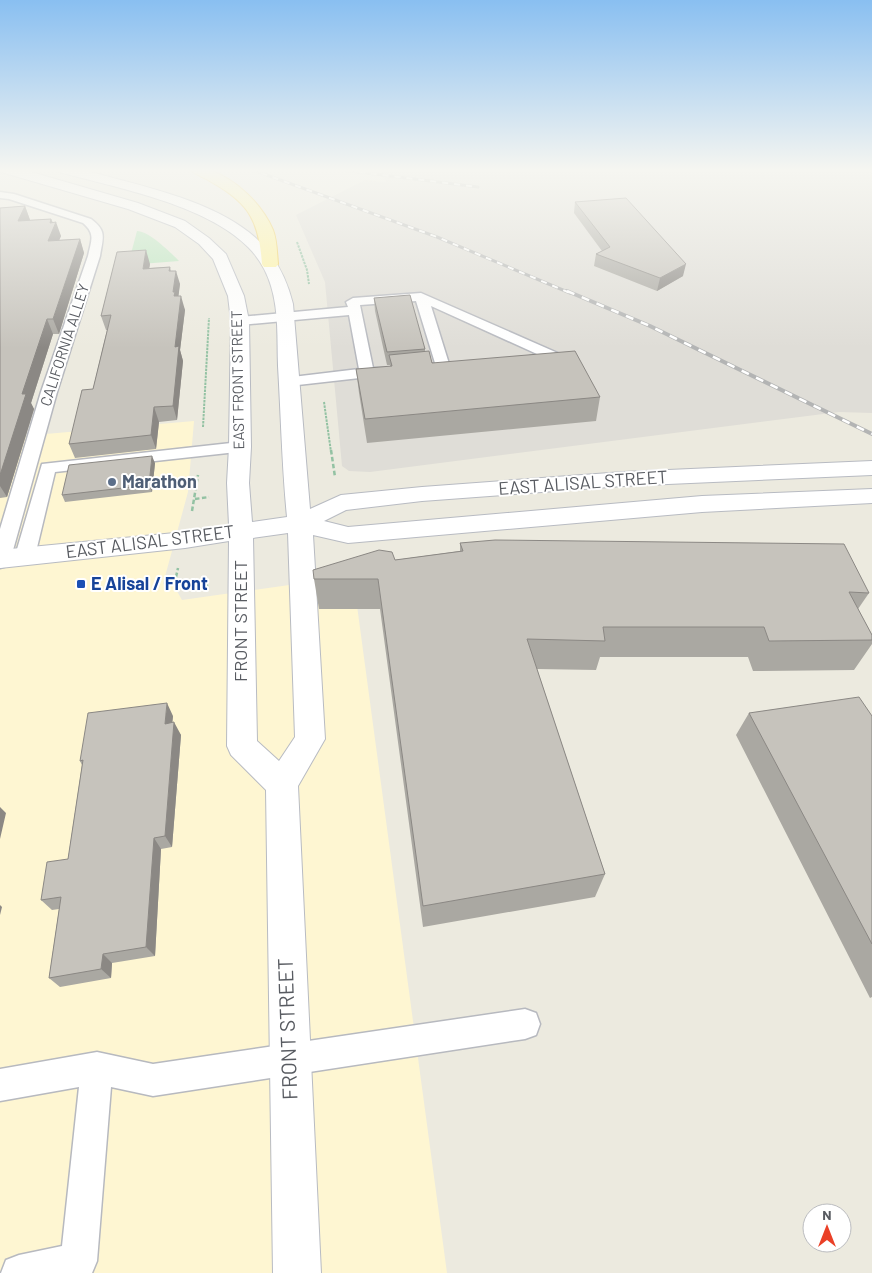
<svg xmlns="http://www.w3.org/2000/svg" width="872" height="1273" viewBox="0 0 872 1273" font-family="Barlow,sans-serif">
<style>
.commercial{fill:#fef6d2}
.industrial{fill:#dfddd7}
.green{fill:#bae4bd}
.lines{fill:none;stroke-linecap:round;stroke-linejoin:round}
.lane-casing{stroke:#b7b9bf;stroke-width:3}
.secondary-casing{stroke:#b8bbc2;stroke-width:2}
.primary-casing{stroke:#f2cd52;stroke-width:2}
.path-far1{stroke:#93c2a3;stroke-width:2;stroke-dasharray:2.5 1;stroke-linecap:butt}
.path{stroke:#93c2a3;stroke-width:2.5;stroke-dasharray:4.5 2.5;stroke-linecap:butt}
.lane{fill:#fff;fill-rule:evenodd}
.secondary{fill:#fff;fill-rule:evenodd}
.primary{fill:#fff4a1;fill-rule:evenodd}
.rail-far1-casing{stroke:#b3b4b4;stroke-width:3}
.rail-casing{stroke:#b3b4b4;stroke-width:4}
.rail-far1{stroke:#fff;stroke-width:2;stroke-dasharray:6;stroke-linecap:butt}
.rail{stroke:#fff;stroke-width:2.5;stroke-dasharray:8;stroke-linecap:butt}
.wall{fill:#aaa8a2}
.shaded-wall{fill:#8b8884}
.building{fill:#c6c3bc;stroke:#8b8884}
.service-dot{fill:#5c6f8a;stroke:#fff;stroke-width:2}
.transit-dot{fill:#1a4fb4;stroke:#fff;stroke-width:2}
.labels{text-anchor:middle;stroke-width:4;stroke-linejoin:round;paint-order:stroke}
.far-street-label{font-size:15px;fill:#585b61;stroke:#fff}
.service-label{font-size:18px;font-weight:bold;fill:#4e5e75;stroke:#fff;text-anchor:start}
.street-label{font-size:18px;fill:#585b61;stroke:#fff}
.transit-label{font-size:18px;font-weight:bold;fill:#164399;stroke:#fff;text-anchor:start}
.near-street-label{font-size:21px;fill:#585b61;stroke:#fff}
</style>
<rect width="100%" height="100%" fill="#eceadf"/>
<path class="commercial" d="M194,421L188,492L163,584L174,586L182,600L353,576L447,1273H0V438Z"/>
<path class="industrial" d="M382,169H872V413L839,412L370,472L349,471L342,466L325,282L296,215L365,180L386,182Z"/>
<path class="green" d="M137,231C149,231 171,253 179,261L128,265Z"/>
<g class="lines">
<g class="lane-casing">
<path id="lane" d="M0,192L14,194L91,219C107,231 103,237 100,256L57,392L10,561L7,566L0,568V529L41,392L88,256C91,241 96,234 83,223L9,199L0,198Z
M421,293L560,354L562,357L560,360L535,363L530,362L528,359L530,356L537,354L431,306L450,367L448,370L420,373L415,372L413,369L415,366L435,363L416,301L360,305L373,368H395L397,371L395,374L289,386L284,384L281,381L284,378L359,369L349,315L240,325L233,321L240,317L348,307L346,302L353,298Z
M240,442L246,443L248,447L246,451L55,472L35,556L32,561L25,563L18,561L15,556L42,464Z
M525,1009L536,1013L540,1024L536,1035L525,1039L153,1096L111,1087L97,1261L92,1273H1L6,1260L19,1255L62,1246L79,1087L0,1101V1069L97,1052L153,1064Z"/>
</g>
<g class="secondary-casing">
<path id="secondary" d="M0,169H21L138,203L185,221L209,238L226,254L244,296L249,321L251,447L249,483L252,522L287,517C282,467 281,416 278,366C277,339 279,312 271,286C267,272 259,258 248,247C205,204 117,188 59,172L58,169C65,169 73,168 81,170C93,172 105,176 117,179C163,191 224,207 259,241C277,259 287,280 293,304L310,509L341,495L422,487L623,472L872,461V475L623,486L422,501L346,510L324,521L348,527L702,496L872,489V503L702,512L348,543L313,535L325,739L298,786L321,1273H273L266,790L231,755L227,746L229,541L185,548L0,568V550L185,532L229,525L227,483L229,447L231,321L228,296L213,259L199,244L175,227L128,209L1,172ZM288,533L295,737L279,761L257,741L253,538Z"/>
</g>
<g class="primary-casing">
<path id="primary" d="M190,169C196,169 203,168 209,170C236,179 262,204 273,230C277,240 277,253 278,264L276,267H264L262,264C259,222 250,204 213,183C206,178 195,175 190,169Z"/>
</g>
<path class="path-far1" d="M297,242L307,270L309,284
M324,402L331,452
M203,427L209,318"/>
<path class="path" d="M331,450L335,477
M195,499L209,497
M192,511L198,475
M176,577L178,568
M197,588L210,585"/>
<use href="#lane" class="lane"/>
<use href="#secondary" class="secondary"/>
<use href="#primary" class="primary"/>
<g class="rail-far1-casing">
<path id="rail-far1" d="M250,169L437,237L570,293
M335,169L478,187"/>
</g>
<g class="rail-casing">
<path id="rail" d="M567,291L650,326L872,434"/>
</g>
<use href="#rail-far1" class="rail-far1"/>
<use href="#rail" class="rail"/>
</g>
<path class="wall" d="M575,202L683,276L657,291L594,266L596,254L602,251L574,213Z
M25,206L30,220L51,219L61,236L59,240L80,239L84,253L59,334H53L31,403L34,409L7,497L0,498V208Z
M150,264L149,268L170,267L171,271L180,284L178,296L185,310L180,350L183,361L177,420L159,422L156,449L75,458L69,444L93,389L107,330H106L101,316Z
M374,298L425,349V352L432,363L600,397L596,421L367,443L359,393L356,369L390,367V365H387L375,311Z
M155,463L152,492L65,502L62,495Z
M460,543L869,593L858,609L872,635V644L854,670L753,671L748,657H600L596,670L537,669L605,874L595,897L423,927L380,609H319L314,579L395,560L460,551Z
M749,713L872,716V997L870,998L736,735Z
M173,716L172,723L181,735L172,847L161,849L155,956L112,963L111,978L60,987L49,978L59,909L52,910L41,900L68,859L82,765L80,761Z"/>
<path class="shaded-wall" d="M25,206L30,220L23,235L18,221Z
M51,219L54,227L56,222L61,236L53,255L48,241L50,223Z
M80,239L84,253L59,334L53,319Z
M146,250L150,264L147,282L143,269Z
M686,264L683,276L657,291L660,278Z
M176,271L180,284L178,300V310L173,292Z
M181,296L185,310L180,350L183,361L177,420L173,406L175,347Z
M47,319L53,334L31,403L34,409L7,497L0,486V475L22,394Z
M154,407L159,422L156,449L151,435Z
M152,456L155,463L152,492L149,485Z
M167,703L173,716L171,736L165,724Z
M174,722L181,735L172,847L165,836Z
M0,807L6,813L0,839Z
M154,838L161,849L155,956L146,947Z
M0,905L2,907L0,915Z
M103,954L112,963L111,978L101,969Z"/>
<path class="building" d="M626,198L686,264L660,278L596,254L610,247L575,202Z
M25,206L18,221L51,219L50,223L56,222L48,241L80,239L53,319H47L22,394H26L0,475V208Z
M146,250L143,269L170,267L169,271H176L173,292H175L174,296H181L175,347L179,346L173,406L154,407L151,435L69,444L82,390L93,389L111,315L101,316L117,252Z
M410,295L425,349L387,352L374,298Z
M429,351L432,363L575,351L600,397L365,419L356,369L392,366L389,355Z
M152,456L149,485L62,495L69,465Z
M495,540L844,544L869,593L849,592L872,635V640L769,641L764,627H603L605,641L527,639L605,874L423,906L378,579H314L313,570L379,550L392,552L395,560L463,551L460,543Z
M859,697L872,716V944L749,713Z
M167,703L165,724L174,722L165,836L154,838L146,947L103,954L101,969L49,978L61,897L41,900L47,862L68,859L83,760L80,761L88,713Z"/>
<linearGradient id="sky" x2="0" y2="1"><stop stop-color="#89bff1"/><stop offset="0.49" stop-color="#f6f6f1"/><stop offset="1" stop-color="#f6f6f1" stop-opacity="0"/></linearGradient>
<rect width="872" height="348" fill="url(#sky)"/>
<circle class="service-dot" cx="112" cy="482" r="5"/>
<rect class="transit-dot" x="76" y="579" width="10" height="10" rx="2.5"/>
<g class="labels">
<g class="far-street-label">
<text transform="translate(65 345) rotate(-72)" y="5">CALIFORNIA ALLEY</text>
<text transform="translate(238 380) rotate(-91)" y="5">EAST FRONT STREET</text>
</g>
<g class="service-label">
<text x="122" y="488">Marathon</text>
</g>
<g class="street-label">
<text transform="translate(583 483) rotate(-4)" y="6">EAST ALISAL STREET</text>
<text transform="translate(150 542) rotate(-7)" y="6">EAST ALISAL STREET</text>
<text transform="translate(241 621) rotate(-90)" y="6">FRONT STREET</text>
</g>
<g class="transit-label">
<text x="91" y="590">E Alisal / Front</text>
</g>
<g class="near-street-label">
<text transform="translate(288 1029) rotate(-92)" y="7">FRONT STREET</text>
</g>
</g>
<g transform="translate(827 1228)"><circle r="24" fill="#ffffff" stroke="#bcbdc0"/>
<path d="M0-4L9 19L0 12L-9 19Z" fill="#ea4027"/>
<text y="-8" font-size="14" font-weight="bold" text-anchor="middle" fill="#585b61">N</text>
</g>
</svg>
